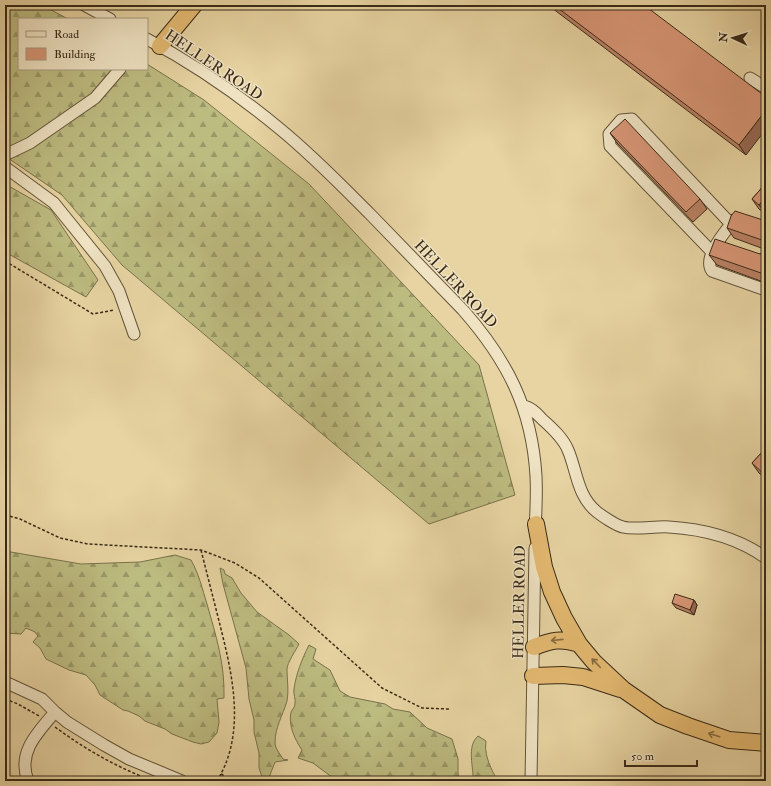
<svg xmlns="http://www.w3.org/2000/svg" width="771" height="786" viewBox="0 0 771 786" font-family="'IM FELL Double Pica',serif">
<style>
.forest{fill:url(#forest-firs);stroke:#7a724c}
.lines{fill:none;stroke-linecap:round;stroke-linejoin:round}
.minor-casing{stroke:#64543a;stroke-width:13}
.highway-casing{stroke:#392a17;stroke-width:18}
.path{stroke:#392a17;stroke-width:1.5;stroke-dasharray:3 2;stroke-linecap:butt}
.minor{stroke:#efe3c3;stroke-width:11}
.highway{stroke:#e4ba71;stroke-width:16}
.wall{fill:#ba8165;stroke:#392a17}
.shaded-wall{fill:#976953;stroke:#392a17}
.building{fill:#d89676;stroke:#392a17}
.oneway{stroke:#866b3f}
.labels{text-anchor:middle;stroke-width:3;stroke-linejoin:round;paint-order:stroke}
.street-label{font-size:15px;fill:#392a17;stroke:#efe3c3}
</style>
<defs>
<pattern id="forest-firs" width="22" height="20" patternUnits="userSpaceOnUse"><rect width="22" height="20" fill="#bcbb80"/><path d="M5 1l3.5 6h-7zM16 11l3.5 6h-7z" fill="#9a9868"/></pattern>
</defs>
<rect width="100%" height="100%" fill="#e7d4a2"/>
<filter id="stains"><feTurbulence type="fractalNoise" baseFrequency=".005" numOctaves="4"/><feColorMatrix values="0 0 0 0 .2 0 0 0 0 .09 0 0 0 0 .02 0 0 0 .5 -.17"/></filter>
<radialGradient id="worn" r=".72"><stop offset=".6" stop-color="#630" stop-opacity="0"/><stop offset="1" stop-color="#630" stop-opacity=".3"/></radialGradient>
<path class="forest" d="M5,5H42L68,19H19V69H147V64L204,100L309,184L479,365L515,495L429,524L122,265L62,195L5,156Z
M5,184L51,210L98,280L86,297L5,252Z
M5,551L81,564L140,562L175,555L191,560C199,574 202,588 207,604C216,636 225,664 224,698L217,699L219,722L217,733L209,742L201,744L193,742L172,734L165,729L145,721L139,716L128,711L123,710L100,695L95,685L86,675L69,670L46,659L40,648L33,642L38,636L35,632L26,628L21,634L5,633Z
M220,568L224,570L225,574L232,578L241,593L257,612L289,635L299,644C296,650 287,663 287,669C287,680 289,690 287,701C283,715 275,727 275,743C275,748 280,754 283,759L288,760L275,762L268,780L262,777L259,768V753L254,732V720L249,699L246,668L223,584Z
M309,645L316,649L313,659L330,670L340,691L350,697L385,704L393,709L410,712L427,728L452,739L458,759V773L459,781H337L313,763L298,758L302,750C295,740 288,725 291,712C292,710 295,707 295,704C296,699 293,694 294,689C296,674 302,659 309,645Z
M478,736L486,741C486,744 485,748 486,751C486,758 494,777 499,781H473C474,767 466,747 478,736Z"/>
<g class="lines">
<g class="minor-casing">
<path id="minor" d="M84,5L110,19
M147,39C194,64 239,95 280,129C312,155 341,185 370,214C401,246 432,278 463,310C507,360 532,408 536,476C537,494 536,512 535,530
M750,78L766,88
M5,155L30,143L95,98L120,69
M5,167L54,203L105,266L119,291L134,334
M734,220C726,231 702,257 712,271L766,290
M713,253L610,146L609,134L621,120L632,119L731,224
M523,406C531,407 537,414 543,420C552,428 563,438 568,450C577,471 577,496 597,512C602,516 617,526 623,527C635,530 656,526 669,527C703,529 738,538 766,558
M5,682L42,699L55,712L67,722L104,745L129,759L182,781
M28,781C17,753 37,733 55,712
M531,781L535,548"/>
</g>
<g class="highway-casing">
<path id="highway" d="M160,46L194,5
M536,524L544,567L552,592L564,618L579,644L594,662L624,690L660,715L688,726L729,740L766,743
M534,647C552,640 561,638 579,644
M533,676L563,675L583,677L620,689"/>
</g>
<path class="path" d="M5,261L93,314L114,310
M5,515L20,519L60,538L88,544L201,550L235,563L259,578L382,688L422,708L449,709
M201,550C207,574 213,597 219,621C232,673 247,732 217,781
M5,699L18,704L39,716
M55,727C85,749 116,767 151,780
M221,774L233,781"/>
<use href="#minor" class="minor"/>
<use href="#highway" class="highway"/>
</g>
<path class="wall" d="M548,5H644L746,155Z
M610,133L700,199L707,209L693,222L617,143Z
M766,183V214L759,209L752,199Z
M766,221V283L717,265L709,255L760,254L764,252V249L734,238L727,228Z
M766,448V479L759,473L752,463Z
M694,600L697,605L694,615L676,608L672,603Z"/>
<path class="shaded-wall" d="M766,110V129L746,155L739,145Z
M765,198L766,199V214L759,205Z
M694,600L697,605L694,615L690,610Z"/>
<path class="building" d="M554,5H644L766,97V110L739,145Z
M625,119L700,199L686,212L610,133Z
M766,183V199L765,198L759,205L752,199Z
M735,211L766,221V276L761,273L709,255L715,239L760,254L764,252L766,245L762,240L727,228L731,216Z
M766,448V476L752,463Z
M675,594L694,600L690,610L672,603Z"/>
<defs><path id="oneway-shaft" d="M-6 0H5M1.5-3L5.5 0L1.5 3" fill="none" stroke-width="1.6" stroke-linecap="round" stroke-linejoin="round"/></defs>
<g class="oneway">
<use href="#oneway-shaft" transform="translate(557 640) rotate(174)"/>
<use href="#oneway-shaft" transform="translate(596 663) rotate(-134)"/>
<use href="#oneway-shaft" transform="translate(714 735) rotate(-162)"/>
</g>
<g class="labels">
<g class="street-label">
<text transform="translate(214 65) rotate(34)" y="5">HELLER ROAD</text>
<text transform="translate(456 284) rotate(47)" y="5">HELLER ROAD</text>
<text transform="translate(519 602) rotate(-89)" y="5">HELLER ROAD</text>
</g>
</g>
<rect width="771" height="786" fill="none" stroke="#e7d4a2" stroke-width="20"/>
<rect x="6" y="6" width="759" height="774" fill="none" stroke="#392a17" stroke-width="2"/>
<rect x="10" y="10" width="751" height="766" fill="none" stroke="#392a17"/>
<rect x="18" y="18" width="130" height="52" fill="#efe3c3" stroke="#a6997e"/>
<rect x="26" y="31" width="20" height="6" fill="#efe3c3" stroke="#a6997e"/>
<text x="54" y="38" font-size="12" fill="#392a17">Road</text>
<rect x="26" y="48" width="20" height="12" fill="#d89676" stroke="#a6997e"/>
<text x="54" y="58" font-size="12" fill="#392a17">Building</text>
<g transform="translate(733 38) rotate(274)" stroke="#efe3c3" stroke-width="3" paint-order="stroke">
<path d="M0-3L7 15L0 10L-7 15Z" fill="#392a17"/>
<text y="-6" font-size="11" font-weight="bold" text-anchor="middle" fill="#392a17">N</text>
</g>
<path d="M625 760v6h72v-6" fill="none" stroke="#392a17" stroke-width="2"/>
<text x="631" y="760" font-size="12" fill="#392a17" stroke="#efe3c3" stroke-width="3" paint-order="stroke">50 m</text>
<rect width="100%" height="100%" filter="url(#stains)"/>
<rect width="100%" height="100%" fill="url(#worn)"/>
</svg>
